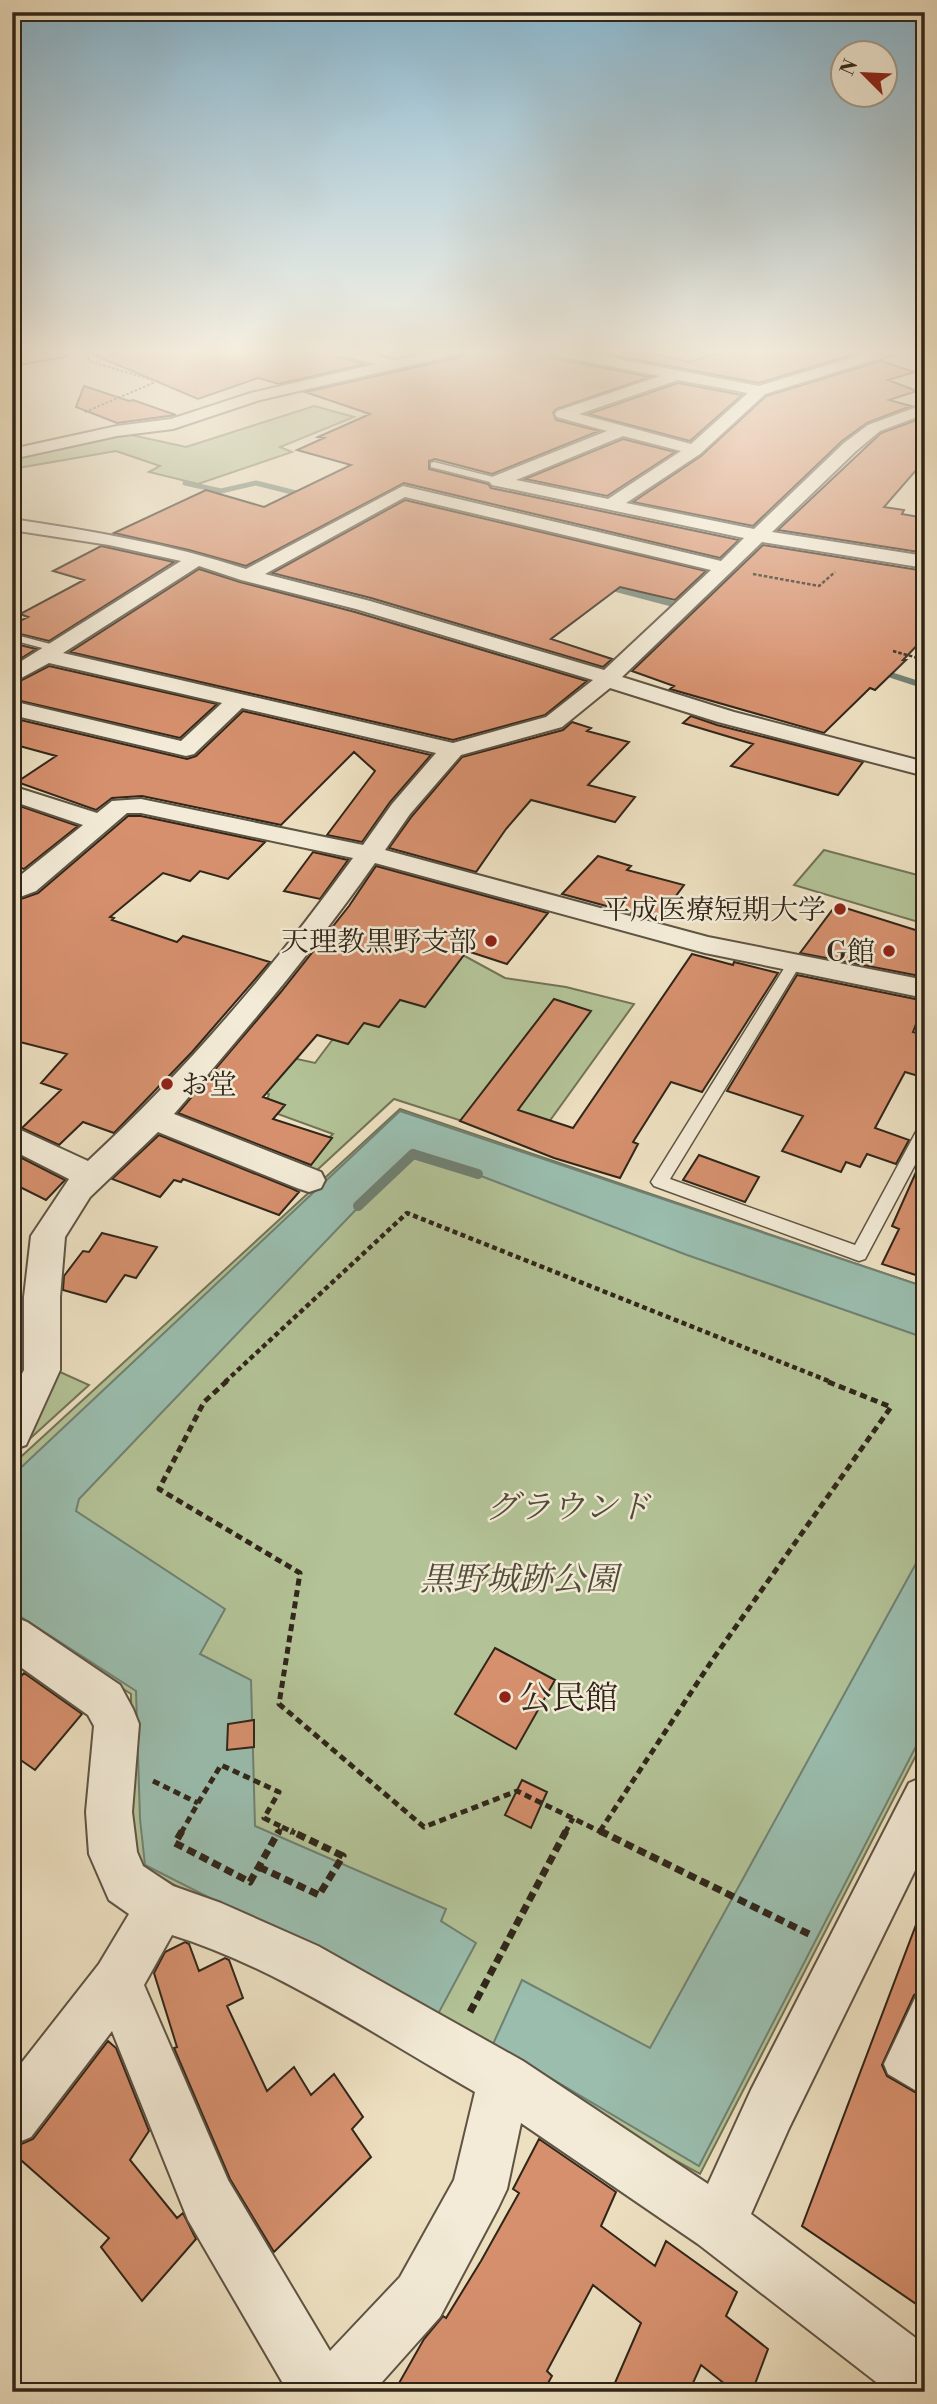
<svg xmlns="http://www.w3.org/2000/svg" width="937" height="2404" viewBox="0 0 937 2404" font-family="'Libre Bodoni','Noto Serif JP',serif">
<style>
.green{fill:#b3c397;stroke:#727458;stroke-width:2}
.water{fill:#9abdae;stroke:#708173;stroke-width:2}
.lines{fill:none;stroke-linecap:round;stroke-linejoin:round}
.stream-far2{stroke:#708173;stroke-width:5}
.stream-far1{stroke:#708173;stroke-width:6}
.stream{stroke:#708173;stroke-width:10}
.building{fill:#d6906e;stroke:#30261a;stroke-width:2}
.lane-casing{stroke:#5f5444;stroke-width:3}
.street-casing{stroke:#5f5444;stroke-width:4}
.primary-casing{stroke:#30261a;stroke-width:4}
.path-far4{stroke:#30261a;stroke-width:2;stroke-dasharray:2.5 2;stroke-linecap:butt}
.path-far3{stroke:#30261a;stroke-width:2.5;stroke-dasharray:3.5 2;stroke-linecap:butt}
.path-far2{stroke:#30261a;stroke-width:4.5;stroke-dasharray:5 3.5;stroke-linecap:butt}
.path-far1{stroke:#30261a;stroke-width:5;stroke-dasharray:7 4.5;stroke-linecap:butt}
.path{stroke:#30261a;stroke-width:7;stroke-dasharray:9 5;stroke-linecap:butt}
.lane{fill:#f3ebd7;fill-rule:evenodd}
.street{fill:#f3ebd7;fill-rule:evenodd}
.primary{fill:#ede0c1;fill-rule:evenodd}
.poi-dot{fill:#8f2418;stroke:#f3ebd7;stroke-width:2.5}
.labels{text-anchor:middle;stroke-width:5;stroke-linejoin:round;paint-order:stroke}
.poi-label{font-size:28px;fill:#30261a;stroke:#f3ebd7;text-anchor:end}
.near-park-label{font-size:33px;font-style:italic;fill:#514d39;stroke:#f3ebd7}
.near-poi-label{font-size:33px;fill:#30261a;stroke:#f3ebd7;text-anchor:start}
</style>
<rect width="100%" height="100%" fill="#ede0c1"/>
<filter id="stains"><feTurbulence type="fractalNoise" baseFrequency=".00286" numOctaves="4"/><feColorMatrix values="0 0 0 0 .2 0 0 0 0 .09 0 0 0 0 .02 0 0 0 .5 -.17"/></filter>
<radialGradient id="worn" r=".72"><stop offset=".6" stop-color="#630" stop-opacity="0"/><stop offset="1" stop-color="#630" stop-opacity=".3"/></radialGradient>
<path class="green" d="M314,406L354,417L280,447L292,452L198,484L149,472L160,466L116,451L12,469V458L106,434H127L186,447Z
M824,850L925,877V924L794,885Z
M461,954L505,978L566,987L634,1004L533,1144L394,1099L316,1171L302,1165L333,1134L264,1109L269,1094L233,1081L288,1057L315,1063L345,1023Z
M400,1109L925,1287V1738L700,2174L138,1865L132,1823L131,1694L12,1616V1465Z
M60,1372L89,1385L12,1455V1453Z"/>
<path class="water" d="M400,1111L925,1287V1338L687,1255L413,1150L79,1499L76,1511L225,1609L200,1654L251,1680L255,1826L446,1909L441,1921L476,1943L438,2014L145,1865L140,1819L136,1691L12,1611V1476Z
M925,1547V1729L699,2166L493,2044L522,1980L650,2048Z"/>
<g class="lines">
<path class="stream-far2" d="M185,483L221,491L256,483L308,496"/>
<path class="stream-far1" d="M605,586L708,613
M886,665L885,673L925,686"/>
<path class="stream" d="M358,1206L413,1154L478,1174"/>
</g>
<path class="building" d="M85,351H333L337,357L365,364L279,384L258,378L198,399Z
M464,351H545L553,358L650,377L556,409L553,413L556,420L599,431L492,474L435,459L429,461V469L488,484L491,488L739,540L720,558L404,483L246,566L189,550L114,533L206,490L264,507L351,465L297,450L324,438L318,437L370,414L305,392L456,358Z
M590,351H643L689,362L726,351H849L857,353L759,383Z
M881,361L915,372L888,380L917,391L889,400L911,406L867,423L842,441L753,526L633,502L701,456L766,396Z
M678,383L742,395L690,441L588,414Z
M84,386L129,401L133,400L176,415L117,423L76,407Z
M925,417V460L884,507L904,510L902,514L925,518V529L916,550L925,553L778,530L881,433Z
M623,439L675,452L607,496L525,479Z
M405,500L706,571L675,600L620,587L551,639L612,659L603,667L371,598L272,573Z
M763,545L925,571V637L903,660H906L875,690L870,688L824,733L670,689L674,686L632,671Z
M101,546L174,562L49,641L12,632V625L28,617L20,614L84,580L53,571Z
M199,569L240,582L355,612L587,681L545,715L453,740L70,652Z
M12,643L36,649L12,664Z
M49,666L217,704L180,738L12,699V685Z
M243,711L431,755L390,802L362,842L327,835L375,771L354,752L281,825L142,796L112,798L96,810L17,782L56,756L12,744V718L187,759L196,756Z
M691,716L717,725L863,762L838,795L731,766L753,744L683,723Z
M572,722L591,728L587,731L629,742L588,785L635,797L615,822L531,800L506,829L476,872L389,848L412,816L462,757L563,730Z
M17,805L78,826L24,869L12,865V808Z
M128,816H141L265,842L228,879L200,871L190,881L163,873L110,917L114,918L112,920L177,942L183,936L270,962L192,1052L114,1133L83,1122L59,1145L22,1128L61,1090L41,1083L67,1054L12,1040V902L38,893Z
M313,852L348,860L320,899L284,891Z
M598,856L631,866L627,870L684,885L658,920L562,894Z
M376,866L548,913L507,964L467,951L425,1007L400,1000L379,1027L364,1023L348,1044L317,1035L263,1097L285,1105L273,1119L332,1138L311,1165L178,1113L280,993L349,906Z
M836,905L925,933V977L800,953Z
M692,954L733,965L734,962L778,973L702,1092L671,1082L633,1142L638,1144L620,1178L554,1158L460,1121L554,999L591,1011L518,1110L573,1128Z
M797,975L925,1001L913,1032L925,1035V1078L905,1072L875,1128L909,1140L896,1164L867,1154L860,1167L846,1162L841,1172L782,1151L803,1116L727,1091Z
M159,1135L293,1189L299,1192L279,1215L183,1179L181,1182L174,1180L160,1197L112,1179Z
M925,1152V1278L882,1264L899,1229L892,1226Z
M12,1153L65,1180L46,1200L18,1186L12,1191Z
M699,1155L759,1177L745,1202L683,1180Z
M102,1233L157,1247L136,1278L125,1275L106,1302L63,1290L64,1276L83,1251L89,1252Z
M495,1648L555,1680L516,1749L455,1714Z
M24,1673L82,1714L35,1770L12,1754V1686Z
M254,1720V1747L227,1750L228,1724Z
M522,1780L547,1792L531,1828L505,1815Z
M922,1909L925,1910V1990L914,1995L882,2065L887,2076L925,2098V2310L802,2226Z
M185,1942L189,1944L199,1971L225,1958L229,1960L243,1998L227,2006L267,2091L294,2067L311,2095L334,2074L363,2117L352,2129L371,2157L274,2252L230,2179L174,2048L177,2047L154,1973L165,1952Z
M108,2041L116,2048L149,2131L130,2160L177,2218L183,2213L196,2239L142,2301L101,2247L109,2238L13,2153L19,2145L33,2139Z
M539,2139L616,2192L601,2226L655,2266L666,2241L737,2292L726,2316L768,2349L752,2392H735L701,2365L689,2392H611L641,2323L593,2285L547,2371L552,2376L543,2392H394L424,2339L443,2316L446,2318L481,2261L519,2193L513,2189Z"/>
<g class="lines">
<g class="lane-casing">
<path id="lane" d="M434,462L501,479L503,481L498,484L431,467V463Z
M12,634L58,646L60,648L54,651L12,640Z
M795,958L802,962L670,1179L855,1245L917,1130L925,1124V1146L865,1259L859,1261L654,1186L651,1182L788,962Z
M925,1992V2036L915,2059L925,2066V2096L888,2074L884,2064L916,1996Z"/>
</g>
<g class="street-casing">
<path id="street" d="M336,351H359L394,360L436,351H462L455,355L260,400L173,429L117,436L12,459V449L117,426L171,419L251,393L376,364L338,354Z
M547,351H576L759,386L874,351H896L894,354L765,394L700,454L626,503L754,529L844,443L868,425L925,404V414L880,431L856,451L772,532L925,556V568L762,542L622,677L734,712L925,762V776L718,722L610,688L562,727L461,755L410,814L385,850L708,937L925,980V998L705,953L375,863C313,951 244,1033 174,1114L321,1172L325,1180L321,1188L309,1192L297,1188L158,1132L90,1197L65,1237L60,1297V1370L26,1445L12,1450V1393L24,1370V1297L31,1236L69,1179L12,1150V1126L88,1161C186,1070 275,966 353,858L141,813H127L36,891L12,900V882L83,825L12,801V786L97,813L112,801L141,799L363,845L392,804L436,753L242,708L194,754L186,756L12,715V701L181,741L222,703L49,663L12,683V667L181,561L109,545L12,530V519C92,531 170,544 246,569L403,486L721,561L744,538L492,485L489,481L492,477L607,431L557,417L555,414L557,411L660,376L554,355ZM678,380L748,393L691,444L579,414ZM623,436L681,451L608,499L516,480ZM405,497L711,570L604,670L370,601L265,574ZM199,566L241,580L356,609L593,680L546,717L453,743L63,653Z
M12,1616L27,1622L120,1685L133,1709L139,1724L132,1812L137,1852L143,1866L173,1886L221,1903L318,1946L523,2061L708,2184L751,2090L909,1783L925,1776V1850L789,2128L751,2214L925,2345V2392H889L698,2244L521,2123L507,2189L498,2208L440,2317L373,2392H288L188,2220L112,2031L31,2137L12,2145V2075L99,1964L129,1914L109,1900L89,1854L86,1812L94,1726L88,1715L12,1661ZM172,1935C276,1967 380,2038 475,2092L454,2180L400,2277L330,2351L228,2180L144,1985Z"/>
</g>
<g class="primary-casing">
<path id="primary" d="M35,351H72L64,356L12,365V355Z"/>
</g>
<path class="path-far4" d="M85,412L153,383V380L91,362L87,358L106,351"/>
<path class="path-far3" d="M753,574L819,586L835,572
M893,651L925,660"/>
<path class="path-far2" d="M225,1382L407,1213L831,1382"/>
<path class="path-far1" d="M227,1381L204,1402L159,1489L300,1573L279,1704L424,1827L517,1791L603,1833
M153,1781L198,1803
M198,1803L221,1765L279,1792L264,1818L282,1827L278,1833
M282,1827L295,1833
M600,1831L713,1659L891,1407L826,1381
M181,1833L198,1803
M565,1833L573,1818"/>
<path class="path" d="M182,1831L175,1843L250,1882L279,1831
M600,1831L811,1935
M259,1867L319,1895L343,1856L291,1831
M470,2012L566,1831"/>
<use href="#lane" class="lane"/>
<use href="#street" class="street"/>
<use href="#primary" class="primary"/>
</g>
<linearGradient id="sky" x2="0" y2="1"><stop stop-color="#89b8d1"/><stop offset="0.51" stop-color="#f7f1e3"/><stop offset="1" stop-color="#f7f1e3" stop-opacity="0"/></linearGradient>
<rect width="937" height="688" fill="url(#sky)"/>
<g class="poi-dot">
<circle cx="840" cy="909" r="7"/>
<circle cx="491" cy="941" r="7"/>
<circle cx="889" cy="951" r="7"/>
<circle cx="167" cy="1084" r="7"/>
<circle cx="505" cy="1697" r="7"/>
</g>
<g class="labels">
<g class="poi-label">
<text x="826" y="919">平成医療短期大学</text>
<text x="477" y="951">天理教黒野支部</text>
<text x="875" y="961">G館</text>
<text x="181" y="1094" text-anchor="start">お堂</text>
</g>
<g class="near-park-label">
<text x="568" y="1518">グラウンド</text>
<text x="519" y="1590">黒野城跡公園</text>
</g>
<g class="near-poi-label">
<text x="519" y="1709">公民館</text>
</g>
</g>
<rect width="937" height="2404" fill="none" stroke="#ede0c1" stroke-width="42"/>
<rect x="14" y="14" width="909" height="2376" fill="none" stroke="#30261a" stroke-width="3.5"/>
<rect x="21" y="21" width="895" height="2362" fill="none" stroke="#30261a" stroke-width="2"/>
<g transform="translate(864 74) rotate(294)"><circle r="33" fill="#f3ebd7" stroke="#a59c8b" stroke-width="2"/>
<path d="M0-5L12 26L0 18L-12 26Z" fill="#8f2418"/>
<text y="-10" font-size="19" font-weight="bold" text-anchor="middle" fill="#30261a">N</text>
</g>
<rect width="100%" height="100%" filter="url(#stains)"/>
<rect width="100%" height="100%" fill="url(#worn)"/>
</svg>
